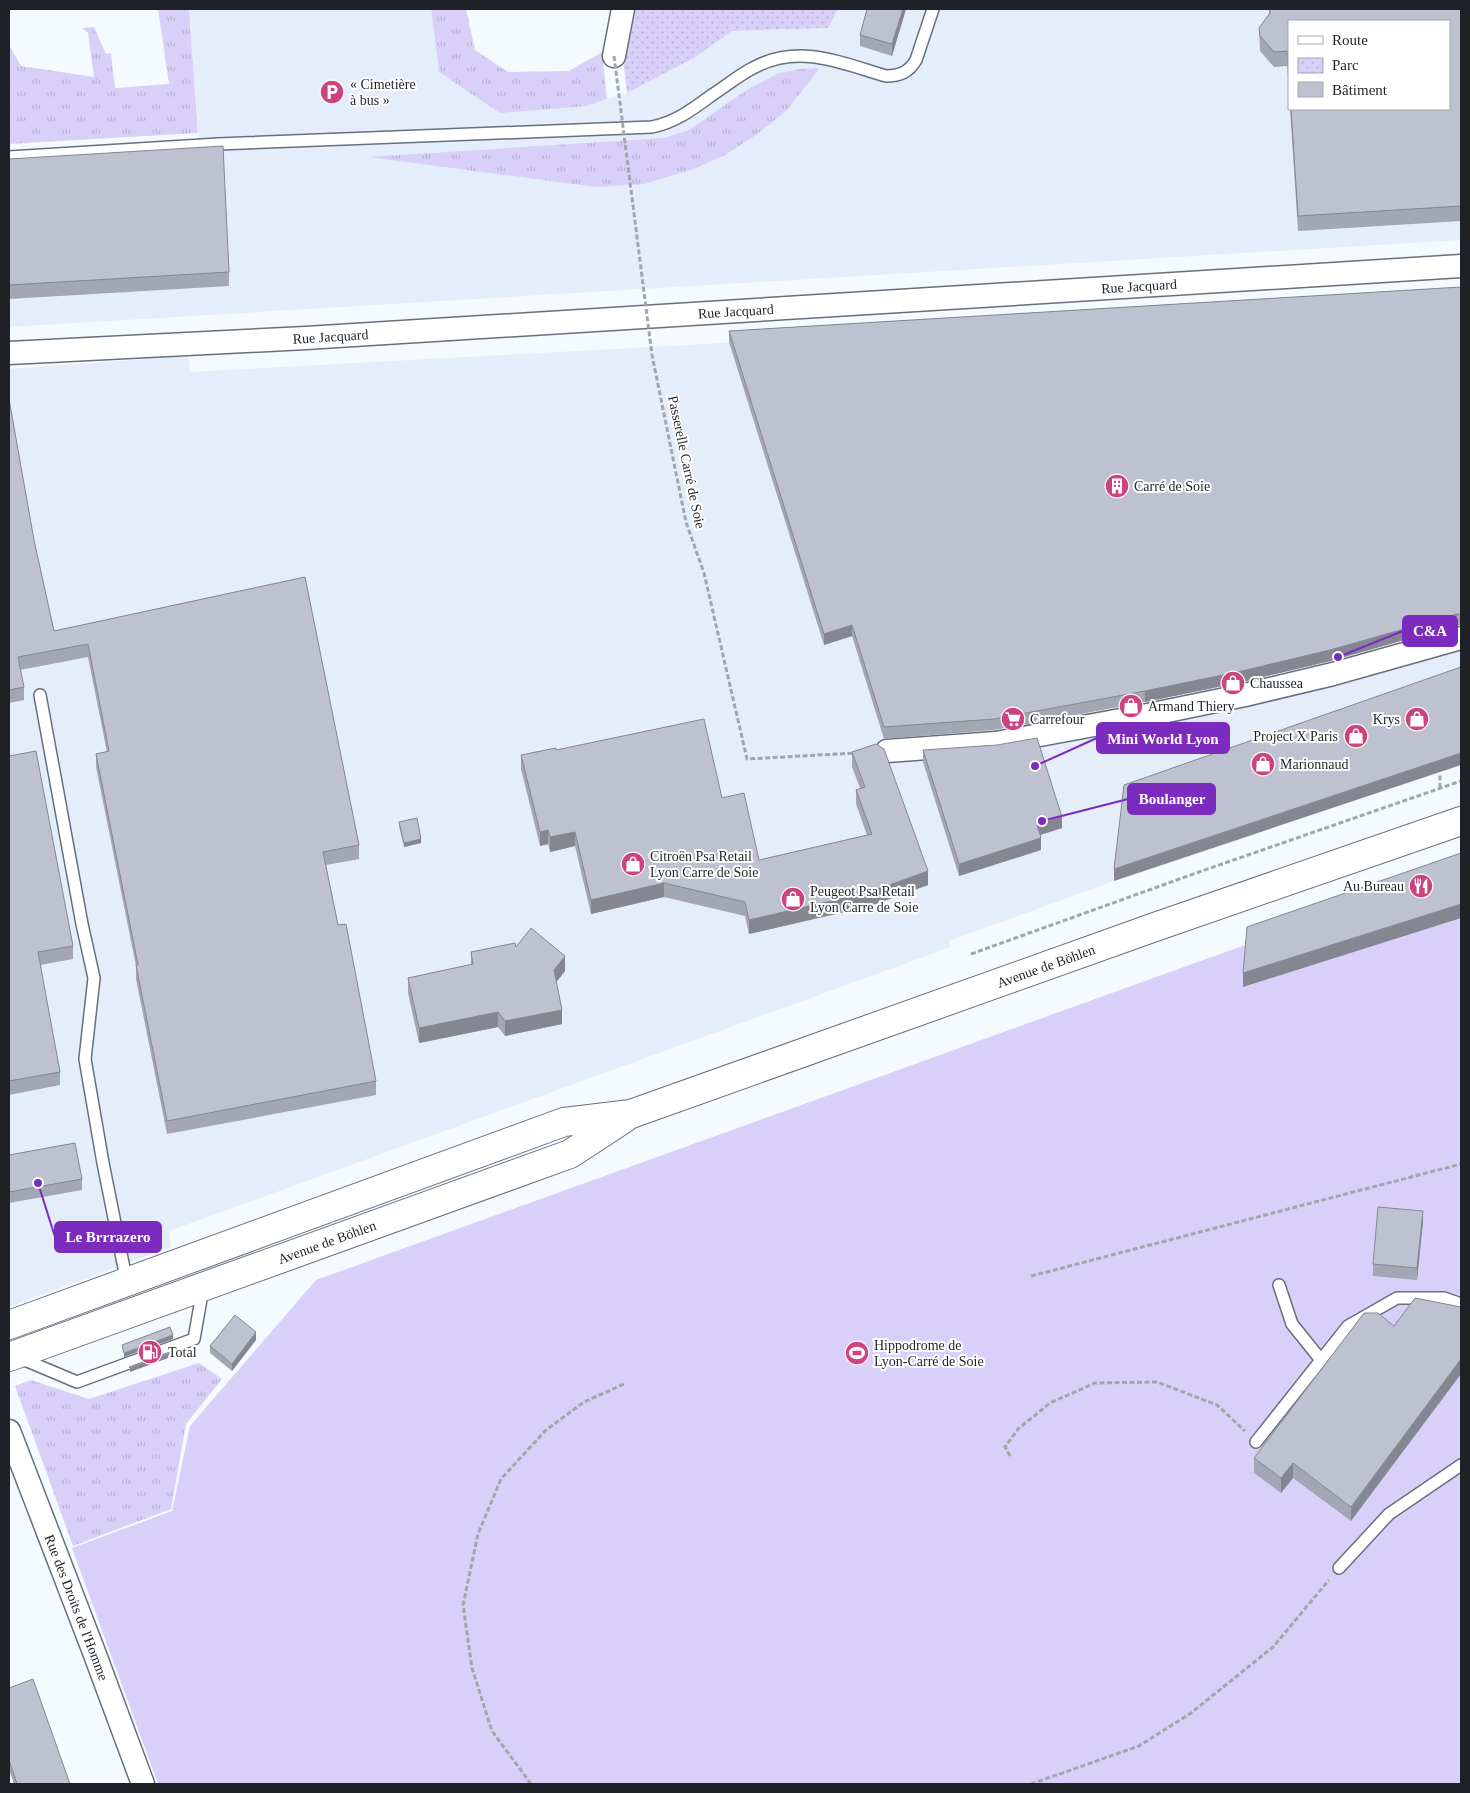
<svg xmlns="http://www.w3.org/2000/svg" width="1470" height="1793" viewBox="0 0 1470 1793" font-family="'Times New Roman',serif">
<style>
.built{fill:#e4eefa;fill-rule:evenodd}
.grass{fill:url(#grass-tufts)}
.park{fill:url(#park-dots)}
.pitch{fill:#d9d0f9}
.lines{fill:none;stroke-linecap:round;stroke-linejoin:round}
.lane-casing{stroke:#66707c;stroke-width:14}
.street-casing{stroke:#66707c;stroke-width:25}
.secondary-casing{stroke:#66707c;stroke-width:30}
.path{stroke:#a1a6ab;stroke-width:3;stroke-dasharray:5 2.5;stroke-linecap:butt}
.lane{stroke:#fff;stroke-width:11}
.street{stroke:#fff;stroke-width:22}
.secondary{stroke:#fff;stroke-width:28}
.path-bridge{stroke:#a1a6ab;stroke-width:3;stroke-dasharray:5 2.5;stroke-linecap:butt}
.wall{fill:#a3a6b3}
.shaded-wall{fill:#848792}
.building{fill:#bdc1d0;stroke:#848792}
.labels{text-anchor:middle;stroke-width:4;stroke-linejoin:round;paint-order:stroke}
.poi-label{font-size:14px;fill:#1e2227;stroke:#fff;text-anchor:start}
.street-label{font-size:14px;fill:#1e2227;stroke:#fff}
.leader{fill:none;stroke:#7b2cbf;stroke-width:2}
.callout-dot{fill:#7b2cbf;stroke:#fff;stroke-width:2}
.callout{fill:#7b2cbf;stroke:#7b2cbf;stroke-width:2}
.callout-label{font-size:15px;text-anchor:middle;font-weight:bold;fill:#fff}
</style>
<defs>
<pattern id="grass-tufts" width="24" height="20" patternUnits="userSpaceOnUse" patternTransform="scale(1.25)"><rect width="24" height="20" fill="#d9d0f9"/><path d="M3 7l-1-3M5 7V3M7 7l1-3M15 17l-1-3M17 17v-4M19 17l1-3" fill="none" stroke="#bab2d5"/></pattern>
<pattern id="park-dots" width="8" height="8" patternUnits="userSpaceOnUse" patternTransform="scale(1.25)"><rect width="8" height="8" fill="#d9d0f9"/><path d="M2 2h.1M6 6h.1" fill="none" stroke="#bab2d5" stroke-width="1.8" stroke-linecap="round"/></pattern>
</defs>
<rect width="100%" height="100%" fill="#f5faff"/>
<path class="built" d="M189,9H431L439,72L586,106L627,93L694,58L732,31L828,28L838,9H1461V240L9,327V151L199,139ZM1289,21H1449V109H1289Z
M1461,298V765L1114,881L949,941L951,947L169,1231L171,1247L9,1307V369L188,356L190,372L758,341Z"/>
<path class="grass" d="M158,9H189L198,133L9,144V45L21,66L94,77L88,33L82,28L94,27L106,54L111,53L115,88L169,84Z
M431,9H466L475,50L508,72L569,71L602,52L607,99L586,106L500,113L439,72Z
M820,68L787,110L756,135L725,155L694,169L644,184L596,187L369,157L664,138L689,130L748,89L777,74L799,69Z
M199,1363L222,1379L186,1424L171,1509L73,1546L15,1386L31,1380L89,1399Z"/>
<path class="park" d="M610,9H838L828,28L732,31L694,58L627,93L622,51L604,47Z"/>
<path class="pitch" d="M1461,867V1784H158L72,1548L172,1511L190,1426L316,1280Z"/>
<g class="lines">
<g class="lane-casing">
<path id="lane" d="M9,157L218,144L652,127C676,122 693,109 712,95C726,86 739,75 753,68C799,43 841,63 886,76C900,76 909,72 916,60L933,9
M40,695L82,924L94,978L85,1059L103,1163L127,1283
M1279,1285L1292,1324L1321,1360
M20,1358L77,1382L194,1339L203,1288
M1256,1442L1348,1326L1397,1298H1444L1461,1304
M1339,1568L1389,1514L1461,1465"/>
</g>
<g class="street-casing">
<g id="street">
<path d="M614,56L623,9"/>
<path id="s1" d="M9,353L306,338L1461,266"/>
<path d="M887,751L996,743L1148,715L1245,695L1333,674L1461,638"/>
<path id="s2" d="M9,1431L94,1652L143,1784"/>
</g>
</g>
<g class="secondary-casing">
<g id="secondary">
<path id="s3" d="M9,1325L564,1122L631,1114L1155,927L1461,821"/>
<path id="s4" d="M9,1357L570,1154L625,1118"/>
</g>
</g>
<path class="path" d="M1440,788V773
M971,954L1199,872L1461,781
M1031,1276L1461,1164
M1010,1456L1005,1447L1018,1429L1050,1403L1095,1383L1157,1382L1217,1405L1245,1431
M531,1784L492,1731L472,1668L463,1605L478,1534L501,1479L546,1430L584,1402L624,1384
M1031,1784L1139,1746L1191,1713L1273,1647L1329,1580"/>
<use href="#lane" class="lane"/>
<use href="#street" class="street"/>
<use href="#secondary" class="secondary"/>
<path class="path-bridge" d="M614,56L652,355L686,522L704,573L747,759L856,753"/>
</g>
<path class="wall" d="M867,9H906L892,56L860,46V35Z
M1269,9H1461V221L1298,231L1290,109H1449L1289,21V87L1287,66L1274,67L1260,51L1259,28L1269,14Z
M9,159L229,272V286L9,299Z
M1461,287V625H1457L1330,661L1242,682L1145,702L994,730L884,739L852,636L824,645L729,342V331Z
M9,399L34,540L54,631L305,577L359,845V859L326,865L338,925L376,1081V1095L167,1134L136,979V966L96,767V754L107,752L88,657L20,670L24,687V700L9,703Z
M556,750L722,798L759,860L867,835L856,804V790L860,788L852,767V752L928,885L870,906L749,934L745,916L664,897L591,914L575,846L550,852L548,844L540,846L521,769V755Z
M923,750L1062,828L1040,835L1041,850L959,876L923,762Z
M9,756L73,946V959L40,965L60,1072V1085L9,1095Z
M399,822L421,843L404,847L399,826Z
M516,947L565,971L556,982L562,1024L505,1036L498,1027L419,1043L408,993V978L471,965V952Z
M9,1155L82,1179V1190L9,1203Z
M1423,1222L1417,1280L1373,1276V1264Z
M1364,1313L1351,1521L1293,1478L1281,1493L1254,1473V1458Z
M256,1340L232,1371L210,1353V1346Z
M9,1688L70,1784H14L9,1770Z"/>
<path class="shaded-wall" d="M903,9H906L892,56V44Z
M1457,614V625L1330,661L1242,682L1145,702V691Z
M852,625V636L824,645V634Z
M1461,753V765L1114,881V869Z
M1062,817V828L1037,836V825Z
M548,830V844L540,846V832Z
M575,832V846L550,852V837Z
M1041,838V850L959,876V864Z
M421,839V843L404,847V843Z
M928,871V885L870,906L749,934V920Z
M664,883V897L591,914V900Z
M1461,904V918L1243,987V973Z
M565,956V971L554,985V970Z
M562,1010V1024L505,1036V1021Z
M498,1012V1027L419,1043V1028Z
M1423,1211V1222L1417,1280V1268Z
M256,1332V1340L232,1371V1364Z
M173,1335V1339L124,1357V1353Z
M179,1350V1354L130,1372V1368Z
M1461,1359V1374L1351,1521V1507Z
M1293,1463V1478L1281,1493V1478Z"/>
<path class="building" d="M867,9H903L892,44L860,35Z
M1270,9H1461V206L1298,216L1291,109H1449V21H1289V73L1287,51L1274,52L1260,36L1259,28L1270,13Z
M223,146L229,272L9,285V159Z
M1461,287V614H1457L1330,650L1242,671L1145,691L994,719L884,727L852,625L824,634L729,331Z
M9,399L34,540L54,631L305,577L359,845L323,852L338,925L346,924L376,1081L167,1121L136,965H138L96,754L109,751L88,644L18,657L24,687L9,690Z
M1461,667V753L1114,869L1124,785Z
M704,719L722,798L744,793L759,860L872,834L856,790L865,787L852,752L876,744L884,749L928,871L870,892L749,920L745,902L664,883L591,900L575,832L550,837L548,830L540,832L521,755L556,748V750Z
M1037,738L1062,817L1037,825L1041,838L959,864L923,750L997,745Z
M36,751L73,946L38,952L60,1072L9,1081V756Z
M417,818L421,839L404,843L399,822Z
M1461,853V904L1243,973L1247,927Z
M531,928L565,956L554,970L562,1010L505,1021L498,1012L419,1028L408,978L473,964L471,952L515,943L516,947Z
M75,1143L82,1179L9,1192V1155Z
M1378,1207L1423,1211L1417,1268L1373,1264Z
M1415,1298L1461,1307V1359L1351,1507L1293,1463L1281,1478L1254,1458L1364,1313H1378L1394,1326Z
M235,1315L256,1332L232,1364L210,1346Z
M170,1327L173,1335L124,1353L122,1345Z
M178,1349L179,1350L130,1368L129,1367Z
M33,1679L70,1784H17L9,1760V1688Z"/>
<defs>
<g id="parking-disc" transform="scale(1.25)"><circle r="9.5" fill="#cc447f" stroke="#fff"/><path d="M-3.5-5.5H1a3.5 3.5 0 0 1 0 7H-1V5.5H-3.5ZM-1-3.4V-.6H.8a1.4 1.4 0 0 0 0-2.8Z" fill="#fff"/></g>
<g id="building-disc" transform="scale(1.25)"><circle r="9.5" fill="#cc447f" stroke="#fff"/><path d="M-4-6H4V6H1V3H-1V6H-4ZM-2.5-4.3h1.7v1.8h-1.7ZM.8-4.3h1.7v1.8H.8ZM-2.5-1h1.7V.8h-1.7ZM.8-1h1.7V.8H.8Z" fill="#fff"/></g>
<g id="shop-disc" transform="scale(1.25)"><circle r="9.5" fill="#cc447f" stroke="#fff"/><path d="M-5-2.5h2.3a2.7 3.5 0 0 1 5.4 0H5L5.5 6h-11ZM-1.5-2.5h3a1.5 2.3 0 0 0-3 0Z" fill="#fff"/></g>
<g id="supermarket-disc" transform="scale(1.25)"><circle r="9.5" fill="#cc447f" stroke="#fff"/><path d="M-6-5.5h2.5l.6 2H6L4.5 2H-2.5L-4.4-4H-6ZM-1.5 3.2a1.3 1.3 0 1 0 .1 0ZM3 3.2a1.3 1.3 0 1 0 .1 0Z" fill="#fff"/></g>
<g id="restaurant-disc" transform="scale(1.25)"><circle r="9.5" fill="#cc447f" stroke="#fff"/><path d="M-5-6h1v4h1v-4h1v4h1v-4h1v5L-1.5 .5V6h-2V.5L-5-1ZM5-6V6H3V1.5H1.5Q1.5-4 5-6Z" fill="#fff"/></g>
<g id="fuel-disc" transform="scale(1.25)"><circle r="9.5" fill="#cc447f" stroke="#fff"/><path d="M-5.5-6h7V0h2V4h1.3V-2.5L3-4.5l.8-.8L6-3V5H2.5V1h-1V6h-7ZM-4.2-4.7v3.2H.2V-4.7Z" fill="#fff"/></g>
<g id="stadium-disc" transform="scale(1.25)"><circle r="9.5" fill="#cc447f" stroke="#fff"/><path d="M0-5a6.5 5 0 1 0 0 10a6.5 5 0 1 0 0-10ZM-3.5-1.8h7v3.6h-7Z" fill="#fff"/></g>
</defs>
<g fill-rule="evenodd">
<use href="#parking-disc" x="332" y="92"/>
<use href="#building-disc" x="1117" y="486"/>
<use href="#shop-disc" x="1233" y="683"/>
<use href="#shop-disc" x="1131" y="706"/>
<use href="#supermarket-disc" x="1013" y="719"/>
<use href="#shop-disc" x="1417" y="719"/>
<use href="#shop-disc" x="1356" y="736"/>
<use href="#shop-disc" x="1263" y="764"/>
<use href="#shop-disc" x="633" y="864"/>
<use href="#restaurant-disc" x="1421" y="886"/>
<use href="#shop-disc" x="793" y="899"/>
<use href="#fuel-disc" x="150" y="1352"/>
<use href="#stadium-disc" x="857" y="1353"/>
</g>
<g class="labels">
<g class="poi-label">
<text x="350" y="89">« Cimetière<tspan x="350" dy="16">à bus »</tspan></text>
<text x="1134" y="491">Carré de Soie</text>
<text x="1250" y="688">Chaussea</text>
<text x="1148" y="711">Armand Thiery</text>
<text x="1030" y="724">Carrefour</text>
<text x="1400" y="724" text-anchor="end">Krys</text>
<text x="1338" y="741" text-anchor="end">Project X Paris</text>
<text x="1280" y="769">Marionnaud</text>
<text x="650" y="861">Citroën Psa Retail<tspan x="650" dy="16">Lyon Carre de Soie</tspan></text>
<text x="1404" y="891" text-anchor="end">Au Bureau</text>
<text x="810" y="896">Peugeot Psa Retail<tspan x="810" dy="16">Lyon Carre de Soie</tspan></text>
<text x="874" y="1350">Hippodrome de<tspan x="874" dy="16">Lyon-Carré de Soie</tspan></text>
<text x="168" y="1357">Total</text>
</g>
<g class="street-label">
<text dy="5" stroke="none"><textPath href="#s1" startOffset="1132">Rue Jacquard</textPath></text>
<text dy="5" stroke="none"><textPath href="#s1" startOffset="728">Rue Jacquard</textPath></text>
<text dy="5" stroke="none"><textPath href="#s1" startOffset="322">Rue Jacquard</textPath></text>
<text transform="translate(687 462) rotate(78)" y="5">Passerelle Carré de Soie</text>
<text dy="5" stroke="none"><textPath href="#s3" startOffset="1099">Avenue de Böhlen</textPath></text>
<text dy="5" stroke="none"><textPath href="#s4" startOffset="338">Avenue de Böhlen</textPath></text>
<text dy="5" stroke="none"><textPath href="#s2" startOffset="189">Rue des Droits de l'Homme</textPath></text>
</g>
</g>
<path class="leader" d="M1338 657L1403 631M1035 766L1097 738M1042 821L1128 799M38 1183L55 1237"/>
<g class="callout-dot">
<circle cx="1338" cy="657" r="5"/>
<circle cx="1035" cy="766" r="5"/>
<circle cx="1042" cy="821" r="5"/>
<circle cx="38" cy="1183" r="5"/>
</g>
<g class="callout">
<rect x="1403" y="616" width="54" height="30" rx="5"/>
<rect x="1097" y="723" width="132" height="30" rx="5"/>
<rect x="1128" y="784" width="87" height="30" rx="5"/>
<rect x="55" y="1222" width="106" height="30" rx="5"/>
</g>
<g class="callout-label">
<text x="1430" y="636">C&amp;A</text>
<text x="1163" y="744">Mini World Lyon</text>
<text x="1172" y="804">Boulanger</text>
<text x="108" y="1242">Le Brrrazero</text>
</g>
<rect width="1470" height="1793" fill="none" stroke="#1e2227" stroke-width="20"/>
<rect x="1288" y="20" width="162" height="90" fill="#ffffff" stroke="#a5a7a9"/>
<rect x="1298" y="36" width="25" height="8" fill="#ffffff" stroke="#a5a7a9"/>
<text x="1332" y="45" font-size="15" fill="#1e2227">Route</text>
<rect x="1298" y="58" width="25" height="15" fill="url(#park-dots)" stroke="#a5a7a9"/>
<text x="1332" y="70" font-size="15" fill="#1e2227">Parc</text>
<rect x="1298" y="82" width="25" height="15" fill="#bdc1d0" stroke="#a5a7a9"/>
<text x="1332" y="95" font-size="15" fill="#1e2227">Bâtiment</text>
</svg>
